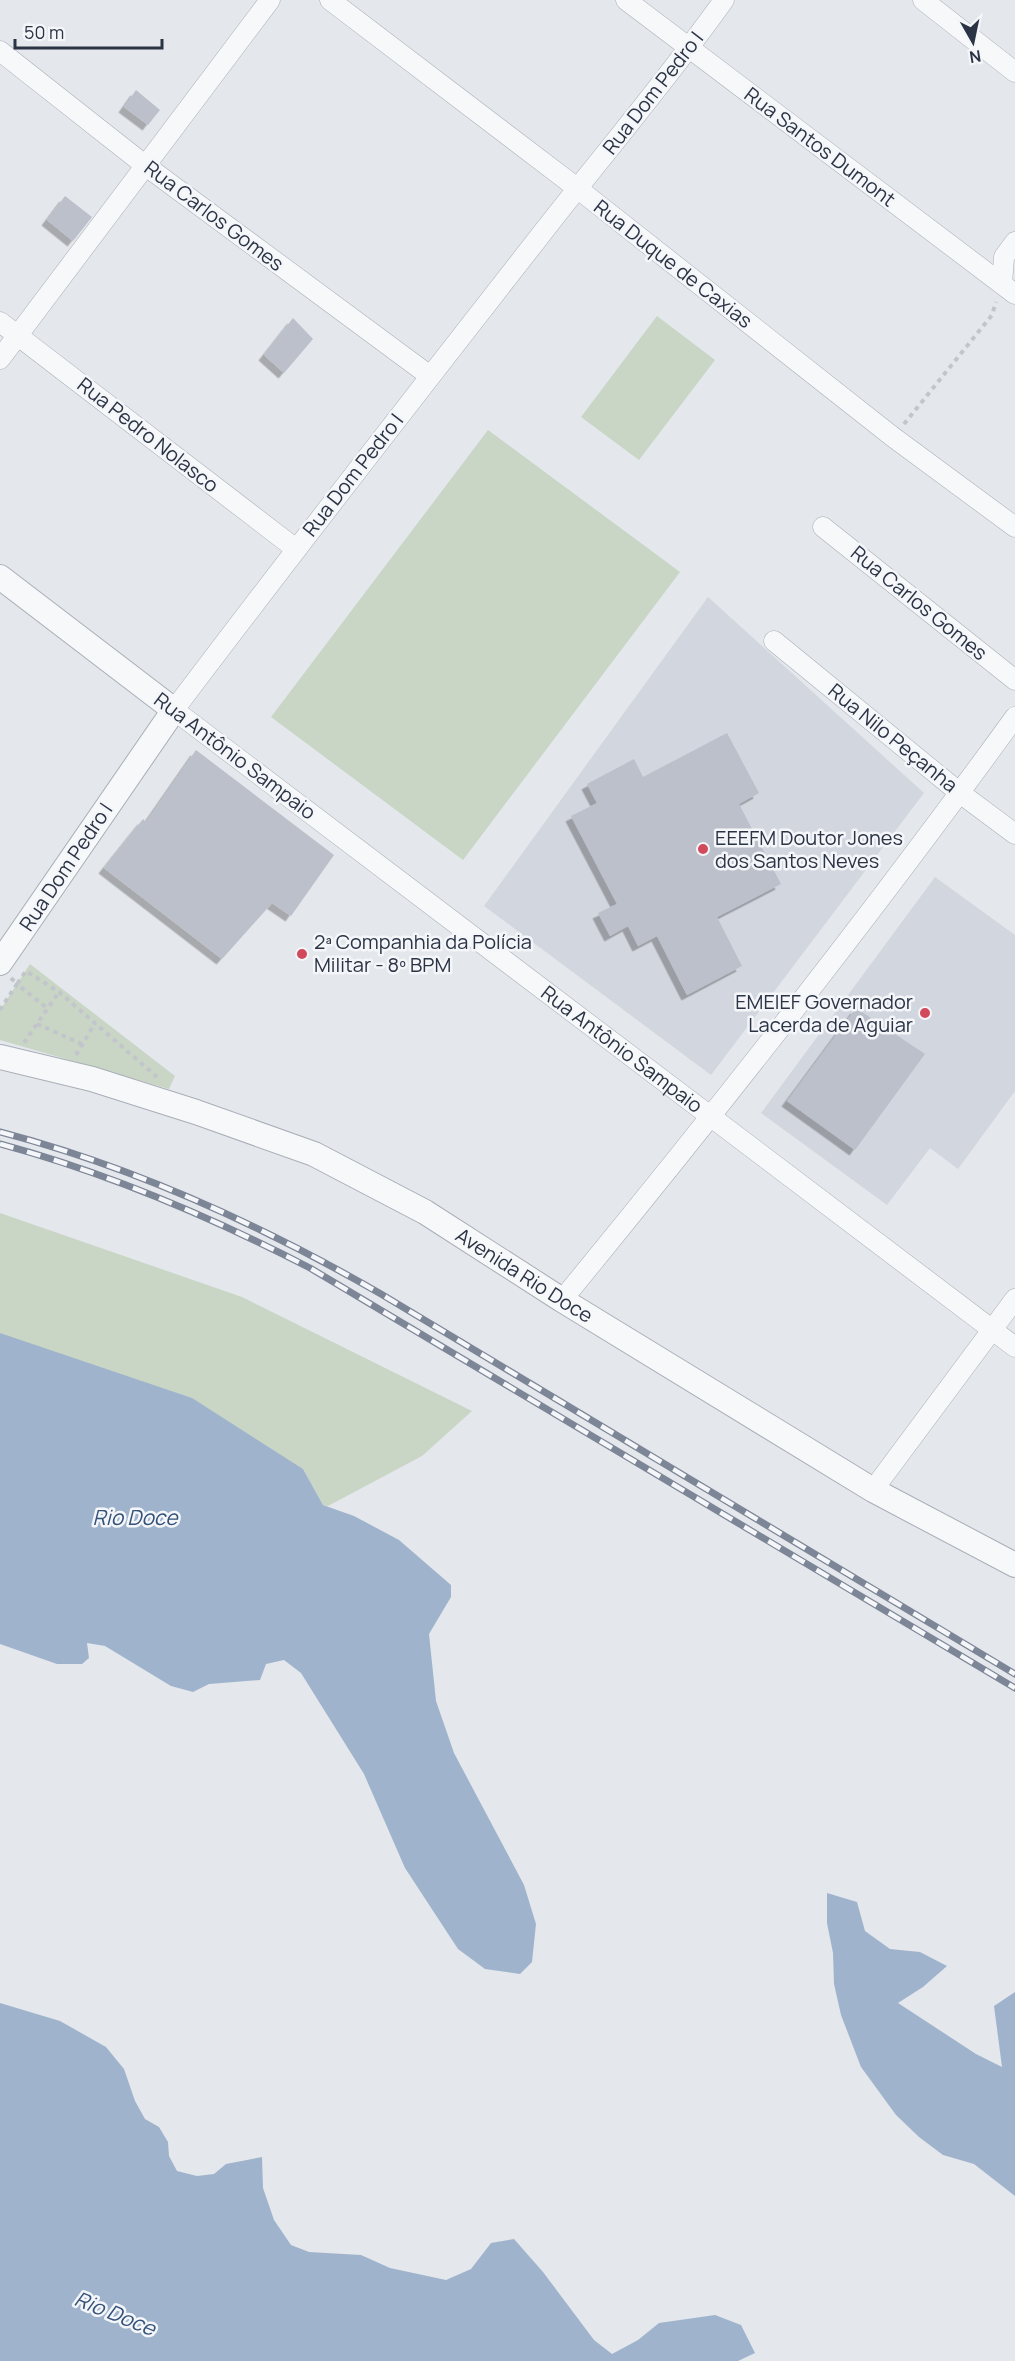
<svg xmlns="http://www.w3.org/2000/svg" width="1015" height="2361" viewBox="0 0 1015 2361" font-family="Manrope,sans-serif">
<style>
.built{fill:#d2d6de}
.green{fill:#c9d6c5}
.water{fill:#9fb4cc}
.building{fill:#bbc0ca;filter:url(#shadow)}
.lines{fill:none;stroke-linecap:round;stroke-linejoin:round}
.minor-casing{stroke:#a9aeb7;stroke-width:21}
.tertiary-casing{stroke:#a9aeb7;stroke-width:26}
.path{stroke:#c2c5cb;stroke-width:4;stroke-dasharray:4.5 4.5;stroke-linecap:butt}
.minor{stroke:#f7f8fa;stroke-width:20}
.tertiary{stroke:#f7f8fa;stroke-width:24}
.rail-casing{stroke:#7d8696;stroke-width:7}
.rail{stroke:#f4f6f9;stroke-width:4.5;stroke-dasharray:14;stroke-linecap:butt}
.poi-dot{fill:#d1495b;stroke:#f4f6f9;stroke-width:2}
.labels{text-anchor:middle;stroke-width:5;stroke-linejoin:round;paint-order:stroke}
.street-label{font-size:20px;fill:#2b3445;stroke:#f4f6f9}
.poi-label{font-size:20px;fill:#2b3445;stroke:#f4f6f9;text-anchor:start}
.water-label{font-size:21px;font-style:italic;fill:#34527a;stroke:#f4f6f9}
</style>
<defs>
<filter id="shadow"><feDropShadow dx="-5.5" dy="5.5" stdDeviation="0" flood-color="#0004"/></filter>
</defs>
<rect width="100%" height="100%" fill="#e4e7ec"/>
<path class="built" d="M708,597L924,793L711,1075L484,906Z
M935,877L1015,935V1091L958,1169L930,1148L887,1205L761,1113Z"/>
<path class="green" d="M657,316L715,360L639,460L581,417Z
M488,430L680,572L463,860L271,717Z
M30,964L175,1076L169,1089L0,1040V1010Z
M0,1213L242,1297L472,1411L422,1456L328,1506L323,1505L303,1469L0,1333Z"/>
<path class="water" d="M0,1333L192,1398L303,1469L323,1505L354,1516L399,1540L451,1585V1597L429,1634L436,1701L454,1753L524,1885L536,1924L532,1962L520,1974L485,1969L458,1949L405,1868L364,1774L301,1673L284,1660L266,1664L260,1680L209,1684L193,1692L171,1686L105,1646L87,1643L89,1658L82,1664H57L0,1644Z
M827,1893L857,1902L865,1931L890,1949L920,1952L947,1966L923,1987L898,2003L976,2054L1002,2067L994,2006L1015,1992V2196L974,2164L943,2155L919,2137L896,2115L861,2067L841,2015L834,1984L833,1953L827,1923Z
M0,2003L60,2021L106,2047L124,2069L135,2101L145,2119L159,2127L168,2142L169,2156L177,2171L197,2176L214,2174L226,2164L262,2157L263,2188L274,2220L291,2245L309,2252L361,2255L390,2268L446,2280L471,2269L491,2243L514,2239L543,2272L594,2340L612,2354L638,2340L659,2323L715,2315L741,2325L755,2353L738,2361H0Z"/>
<path class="building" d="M136,90L160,110L148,125L124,107Z
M65,196L92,217L73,241L47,220Z
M293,318L313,339L284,373L264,355Z
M727,733L759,793L739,804L781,884L717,917L742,966L687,995L657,936L638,946L628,926L610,936L598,913L617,904L571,816L597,803L587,784L634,759L643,777Z
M196,750L334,855L291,916L272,903L222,959L104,868L143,819L146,822Z
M856,1008L925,1054L855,1150L787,1101Z"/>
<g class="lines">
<g class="minor-casing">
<g id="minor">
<path d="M330,0L577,188L893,437L1015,527"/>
<path d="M626,0L1015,294"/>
<path id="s1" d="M724,0C667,80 603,155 543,232C419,391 295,549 174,710L1015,1347"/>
<path d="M923,0L1015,72"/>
<path d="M0,51L146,166L430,376"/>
<path d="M1002,284L1004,257L1015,242"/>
<path d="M0,322L296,549"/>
<path d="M0,359L270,0"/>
<path d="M823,527L1015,680"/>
<path d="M774,641L960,793L1015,834"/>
<path d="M562,1300C718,1110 870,917 1015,717"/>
<path d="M873,1490L1015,1299"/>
</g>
</g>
<g class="tertiary-casing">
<g id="tertiary">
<path d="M0,577L174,710L0,963"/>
<path id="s2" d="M0,1057L92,1079L196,1112L314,1154L425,1212L562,1300L873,1490L1015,1565"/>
</g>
</g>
<path class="path" d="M904,424L992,315L996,302
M11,978L17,984L26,971L59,992L157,1077
M0,1010L17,984L47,1008
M37,1024L82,1044
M27,1042L25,1041L59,992
M76,1055L95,1023"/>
<use href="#minor" class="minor"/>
<use href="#tertiary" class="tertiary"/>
<g class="rail-casing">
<path id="rail" d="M0,1132C134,1167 261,1225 381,1294L1015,1674
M0,1144C108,1173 211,1217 310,1268L1015,1688"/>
</g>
<use href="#rail" class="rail"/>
</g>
<g class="poi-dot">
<circle cx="703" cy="849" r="6"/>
<circle cx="302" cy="954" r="6"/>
<circle cx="925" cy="1013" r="6"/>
</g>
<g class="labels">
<g class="street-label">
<text transform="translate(653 93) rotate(-52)" y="7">Rua Dom Pedro I</text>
<text transform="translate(820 147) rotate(37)" y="7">Rua Santos Dumont</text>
<text transform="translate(214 216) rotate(37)" y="7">Rua Carlos Gomes</text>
<text transform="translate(673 264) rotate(38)" y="7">Rua Duque de Caxias</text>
<text transform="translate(148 435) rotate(38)" y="7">Rua Pedro Nolasco</text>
<text transform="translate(353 475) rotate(-52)" y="7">Rua Dom Pedro I</text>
<text transform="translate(919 603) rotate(39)" y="7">Rua Carlos Gomes</text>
<text transform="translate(893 738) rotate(39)" y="7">Rua Nilo Peçanha</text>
<text transform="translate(235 756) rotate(37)" y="7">Rua Antônio Sampaio</text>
<text transform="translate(66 867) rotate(-56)" y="7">Rua Dom Pedro I</text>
<text dy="7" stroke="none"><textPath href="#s1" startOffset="1460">Rua Antônio Sampaio</textPath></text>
<text dy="7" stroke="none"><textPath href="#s2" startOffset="572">Avenida Rio Doce</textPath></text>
</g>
<g class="poi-label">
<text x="715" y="845">EEEFM Doutor Jones<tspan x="715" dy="23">dos Santos Neves</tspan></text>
<text x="314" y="949">2ª Companhia da Polícia<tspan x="314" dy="23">Militar - 8º BPM</tspan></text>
<text x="913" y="1009" text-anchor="end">EMEIEF Governador<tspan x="913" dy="23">Lacerda de Aguiar</tspan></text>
</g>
<g class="water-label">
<text x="135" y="1525">Rio Doce</text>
<text transform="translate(115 2314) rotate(22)" y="7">Rio Doce</text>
</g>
</g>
<g transform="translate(973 42) rotate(171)" stroke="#f4f6f9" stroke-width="4.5" paint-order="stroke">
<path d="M0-4.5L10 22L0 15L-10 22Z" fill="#2b3445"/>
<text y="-9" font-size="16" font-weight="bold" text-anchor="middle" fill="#2b3445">N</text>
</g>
<path d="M15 39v9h147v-9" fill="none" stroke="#2b3445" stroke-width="3"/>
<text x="24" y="39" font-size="18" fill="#2b3445" stroke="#f4f6f9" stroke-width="4.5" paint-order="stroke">50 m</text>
</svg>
